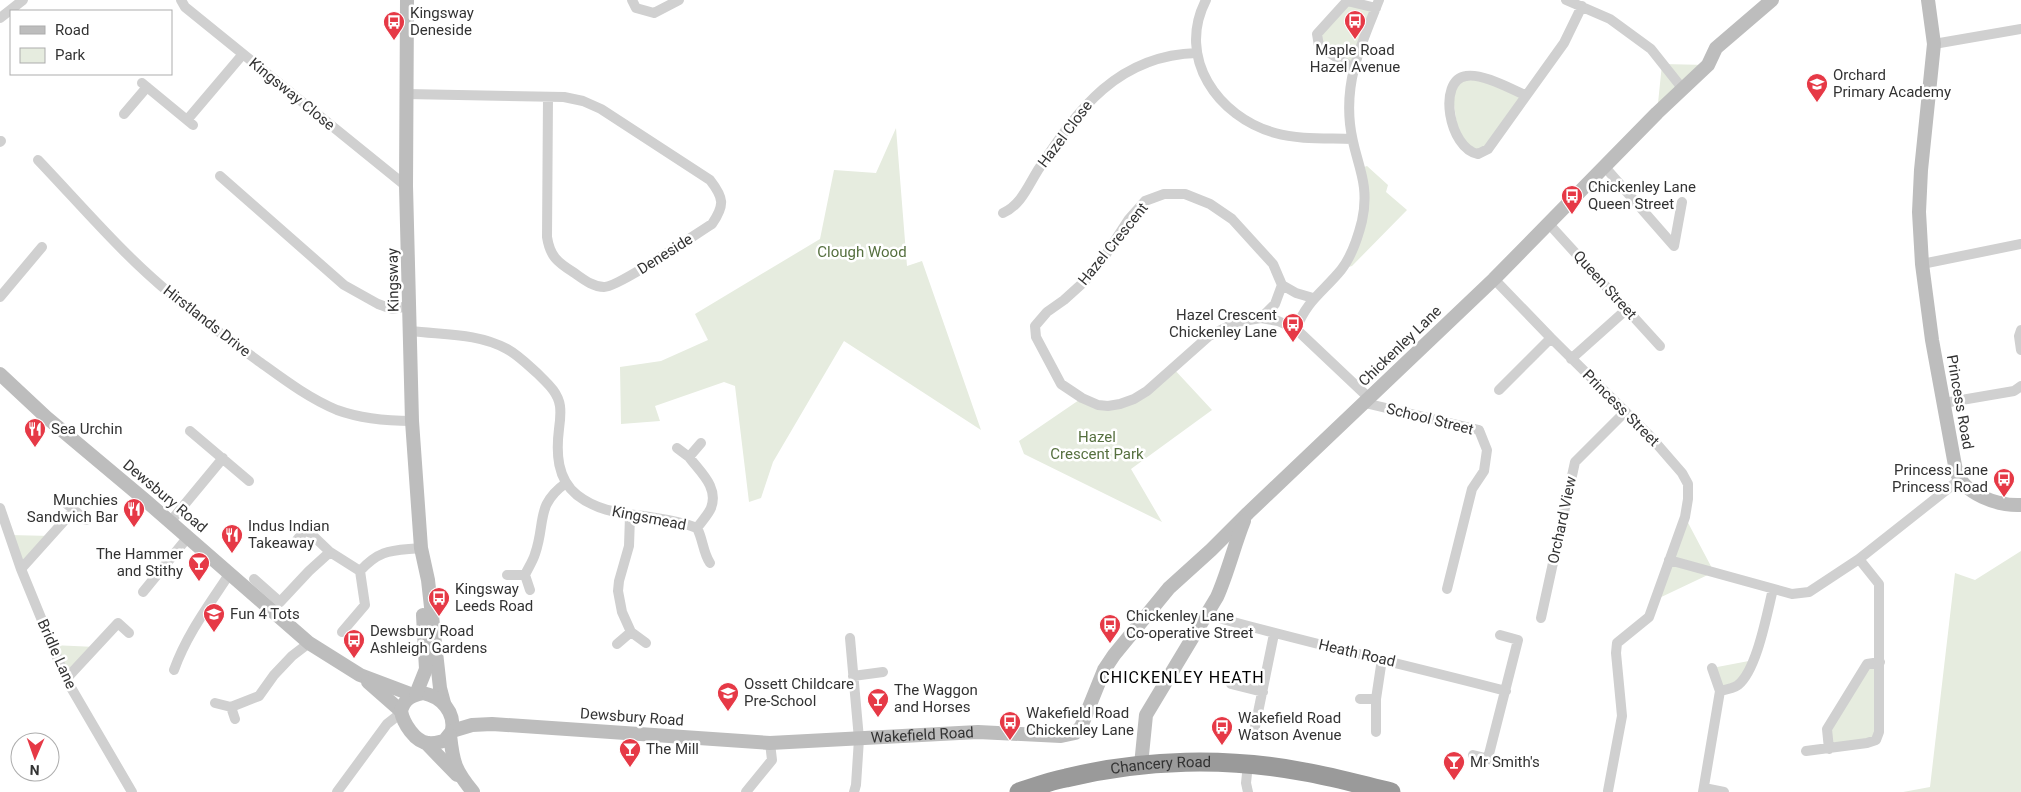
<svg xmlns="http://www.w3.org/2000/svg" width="2021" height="792" viewBox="0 0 2021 792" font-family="Roboto,sans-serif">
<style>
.green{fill:#e6ecdf}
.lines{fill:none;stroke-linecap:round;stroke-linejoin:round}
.street{stroke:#d0d0d0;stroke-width:10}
.secondary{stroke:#bdbdbd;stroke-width:14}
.highway{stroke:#9a9a9a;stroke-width:19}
.labels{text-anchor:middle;stroke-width:5;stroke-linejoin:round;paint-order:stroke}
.poi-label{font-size:15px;fill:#333;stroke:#fff;text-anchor:start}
.street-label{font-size:15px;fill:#333;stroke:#fff}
.park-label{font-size:15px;fill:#56703f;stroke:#fff}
.neighbourhood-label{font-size:16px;letter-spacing:1px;fill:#000;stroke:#fff}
</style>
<rect width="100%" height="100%" fill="#fff"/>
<path class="green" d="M1347,1L1376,8L1353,68L1319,46L1317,34Z
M1662,64L1708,65L1657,113Z
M1467,76L1525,95L1483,153L1459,140L1452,90Z
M896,128L907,266L922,261L981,430L844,341L773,462L761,498L749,502L735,386L724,382L655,406L660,421L621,424L620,367L661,361L708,340L695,314L820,239L834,170L876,173Z
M1367,166L1388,185L1386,192L1407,210L1352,266L1342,269L1361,223V168Z
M1173,368L1212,410L1131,469L1162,522L1024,454L1019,441L1082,398L1120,404Z
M1685,517L1714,572L1655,600Z
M9,535L52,536L21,569Z
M2021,551V792H1903L1930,787L1955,573L1975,580Z
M52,645L96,647L66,679Z
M1754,660L1746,675L1720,691L1712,668Z
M1880,662L1876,740L1829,749L1827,729L1867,664Z"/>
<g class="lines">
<path class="street" d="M181,0L185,7L406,186
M632,0L636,8L654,13L679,0
M1206,0C1176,58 1218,117 1275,133C1300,140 1327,138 1352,139
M1566,0L1610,19L1651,49L1682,88
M0,18L23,0
M1934,44L2021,29
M1353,68L1319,46L1317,34L1347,1L1376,8
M142,83L193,125
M406,94L564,97L583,101L601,109L710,180C724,198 725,205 712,224C696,234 617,288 604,287C592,287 582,278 573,272C557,262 550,256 547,237L548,97
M1525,95C1511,89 1482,73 1466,76C1437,80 1449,149 1478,154L1488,149L1564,43L1582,6
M124,114L147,87
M187,120L243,54
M0,142L1,141
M38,160C81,205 123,255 172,295C199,318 228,339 257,360C282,378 308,398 337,410C362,419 386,421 412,421
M1604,166L1674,246L1682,202
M220,176L344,285L378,304L392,309L409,306
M1003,213C1021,205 1028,186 1038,170C1078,109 1118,55 1197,53
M1549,224L1660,346
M1922,264L2021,244
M1494,279L1551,338L1649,435L1682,473L1688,484V499L1685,517L1649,617L1617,643L1616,653L1622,716L1608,791
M0,297L42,247
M1313,298L1296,293L1282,285L1273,264L1232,219L1210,204L1185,194H1164L1145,201L1129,219L1101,262L1085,281L1064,300L1047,312L1035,326L1036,337L1061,384L1082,398L1098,405L1108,406L1120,404L1134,399L1147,391L1209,336L1237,322L1261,318L1278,321L1296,329L1369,398
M1261,318L1275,304L1282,285
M1296,329C1307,300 1323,292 1341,270C1352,256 1358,237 1362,221C1371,180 1354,162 1350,124C1345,77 1362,43 1379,0
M2021,330L2019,336L2021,350
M411,331C444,335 478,333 507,349C518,355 528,365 537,373C547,383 558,392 560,406C561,414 560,422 559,429C556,453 557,479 577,495C601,514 628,513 656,518C670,520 684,523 697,528C703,539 703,553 710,563
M1571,359L1627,309
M1499,390L1551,338
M1365,403L1479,430L1487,450L1484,471L1472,489L1447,589
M1944,403L2014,391L2021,386
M190,431L249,481
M677,448L689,457L701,443
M689,457C700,472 719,487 711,508C708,515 701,522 697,528
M62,500L86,520
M0,508L21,569L66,679L132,792
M630,516L629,546L619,581L618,591L622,612L631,632L646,643
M170,522L223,458
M297,540L306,529L330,552L360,571
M1669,560L1792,594L1809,592L1859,559L1959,480
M21,569L74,510
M507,575H525
M254,579L280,602L309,571L330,552
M530,590L525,575C528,568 533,561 535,554C546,523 535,505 566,483
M143,592L188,537
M1208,615C1307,643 1407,665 1506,691
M1541,618L1575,462L1625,412
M342,632L365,605L360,571C381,548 393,551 421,548
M850,638L859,739L856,785L854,792
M617,644L631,632
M174,670C187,634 209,605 230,573
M853,676L883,672
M66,679L118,623L129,633
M1231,684L1263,692
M1720,691C1725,690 1734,688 1738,685C1757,670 1767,613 1773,589
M1360,699H1376
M215,703L231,707L235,719
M231,707L259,696L274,675L292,656L309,643
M1254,732L1274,634
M1376,732V699L1382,659
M1829,749L1827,729L1867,664L1880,662
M1806,751L1867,743L1876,740L1879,732V584L1859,559
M1473,755L1501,762
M1488,758L1518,640L1500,635
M1704,788L1724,792
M337,792L387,724L401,713
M746,792L772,760L770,743
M1248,792L1246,783L1248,764
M1703,792L1720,691L1712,668"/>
<g class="secondary">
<path d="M407,0L406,186L412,421L421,548L428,580L440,688L444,703"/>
<path d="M1928,0L1934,44L1921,170L1919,212L1922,264L1932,340L1956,471C1964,494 1997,506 2021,505"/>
<path d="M0,374L46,417L145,500L309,643L360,675L413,695"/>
<path d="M368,682L401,711"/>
<path d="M423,693C442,697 455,712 452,731L444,741C439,742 434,744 428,743C415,742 403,723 401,711C404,700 411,695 423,693Z"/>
<path d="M416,694L426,669L423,615"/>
<path id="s1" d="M452,731L472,725L492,724L770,743L978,732L1061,736L1075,733L1081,727L1104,670L1114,655L1169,588L1211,550L1248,513L1494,279L1657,113L1708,65L1716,48L1772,0"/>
<path d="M450,735C453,763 455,770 473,792"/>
<path d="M426,743L457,775"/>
<path d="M1141,765L1146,715L1217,597C1228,572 1234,546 1244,521"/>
</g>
<path class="highway" id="s2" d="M1019,792C1034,787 1050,781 1066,778C1144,759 1227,757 1305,772C1334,777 1362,785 1391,792"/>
</g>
<defs>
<g id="bus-pin" transform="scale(1.125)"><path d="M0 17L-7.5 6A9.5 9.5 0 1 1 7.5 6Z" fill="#e63946" stroke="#fff"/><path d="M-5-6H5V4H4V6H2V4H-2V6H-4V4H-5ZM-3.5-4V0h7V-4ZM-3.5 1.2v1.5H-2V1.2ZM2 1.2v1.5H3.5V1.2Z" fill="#fff"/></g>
<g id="school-pin" transform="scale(1.125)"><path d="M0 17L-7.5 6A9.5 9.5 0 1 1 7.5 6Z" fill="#e63946" stroke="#fff"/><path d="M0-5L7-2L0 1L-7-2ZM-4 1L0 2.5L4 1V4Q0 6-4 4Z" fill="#fff"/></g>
<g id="restaurant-pin" transform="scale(1.125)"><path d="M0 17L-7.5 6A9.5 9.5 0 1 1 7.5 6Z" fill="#e63946" stroke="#fff"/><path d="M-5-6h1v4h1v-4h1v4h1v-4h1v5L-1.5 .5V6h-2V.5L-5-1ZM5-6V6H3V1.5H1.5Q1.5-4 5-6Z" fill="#fff"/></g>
<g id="bar-pin" transform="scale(1.125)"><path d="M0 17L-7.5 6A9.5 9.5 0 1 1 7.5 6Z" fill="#e63946" stroke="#fff"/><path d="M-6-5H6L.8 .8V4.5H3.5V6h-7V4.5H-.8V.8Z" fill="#fff"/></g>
</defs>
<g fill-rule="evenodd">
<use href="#bus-pin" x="1355" y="21"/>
<use href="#bus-pin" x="394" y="22"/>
<use href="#school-pin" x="1817" y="84"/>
<use href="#bus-pin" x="1572" y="196"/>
<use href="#bus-pin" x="1293" y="324"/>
<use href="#restaurant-pin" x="35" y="429"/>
<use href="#bus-pin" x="2004" y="479"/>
<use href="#restaurant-pin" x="134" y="509"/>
<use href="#restaurant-pin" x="232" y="535"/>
<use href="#bar-pin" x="199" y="563"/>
<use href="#bus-pin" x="439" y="598"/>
<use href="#school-pin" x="214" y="614"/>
<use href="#bus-pin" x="1110" y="625"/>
<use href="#bus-pin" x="354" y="640"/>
<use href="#school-pin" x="728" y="693"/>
<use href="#bar-pin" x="878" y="699"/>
<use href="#bus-pin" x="1010" y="722"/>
<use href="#bus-pin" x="1222" y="727"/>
<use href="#bar-pin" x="630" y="749"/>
<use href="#bar-pin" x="1454" y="762"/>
</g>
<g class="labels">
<g class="poi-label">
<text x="410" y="18">Kingsway<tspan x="410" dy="17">Deneside</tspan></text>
<text x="1355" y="55" text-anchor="middle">Maple Road<tspan x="1355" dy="17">Hazel Avenue</tspan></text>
<text x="1833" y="80">Orchard<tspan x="1833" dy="17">Primary Academy</tspan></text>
<text x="1588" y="192">Chickenley Lane<tspan x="1588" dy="17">Queen Street</tspan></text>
<text x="1277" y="320" text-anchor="end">Hazel Crescent<tspan x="1277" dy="17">Chickenley Lane</tspan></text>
<text x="51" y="434">Sea Urchin</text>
<text x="1988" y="475" text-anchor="end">Princess Lane<tspan x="1988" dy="17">Princess Road</tspan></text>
<text x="118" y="505" text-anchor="end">Munchies<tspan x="118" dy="17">Sandwich Bar</tspan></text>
<text x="248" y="531">Indus Indian<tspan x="248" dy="17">Takeaway</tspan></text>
<text x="183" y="559" text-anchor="end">The Hammer<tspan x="183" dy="17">and Stithy</tspan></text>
<text x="455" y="594">Kingsway<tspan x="455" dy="17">Leeds Road</tspan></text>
<text x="230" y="619">Fun 4 Tots</text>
<text x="1126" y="621">Chickenley Lane<tspan x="1126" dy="17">Co-operative Street</tspan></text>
<text x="370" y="636">Dewsbury Road<tspan x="370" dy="17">Ashleigh Gardens</tspan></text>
<text x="744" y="689">Ossett Childcare<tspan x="744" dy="17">Pre-School</tspan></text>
<text x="894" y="695">The Waggon<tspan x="894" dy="17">and Horses</tspan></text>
<text x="1026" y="718">Wakefield Road<tspan x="1026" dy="17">Chickenley Lane</tspan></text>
<text x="1238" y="723">Wakefield Road<tspan x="1238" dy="17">Watson Avenue</tspan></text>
<text x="646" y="754">The Mill</text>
<text x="1470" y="767">Mr Smith's</text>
</g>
<g class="street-label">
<text transform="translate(292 94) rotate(39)" y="5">Kingsway Close</text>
<text transform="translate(1065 134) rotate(-53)" y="5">Hazel Close</text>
<text transform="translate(1113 244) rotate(-51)" y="5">Hazel Crescent</text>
<text transform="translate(665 254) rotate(-32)" y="5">Deneside</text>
<text transform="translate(393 280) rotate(-91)" y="5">Kingsway</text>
<text transform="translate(1605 285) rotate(48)" y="5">Queen Street</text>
<text transform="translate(207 321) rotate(38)" y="5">Hirstlands Drive</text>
<text transform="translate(1400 346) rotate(-44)" y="5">Chickenley Lane</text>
<text transform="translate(1960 402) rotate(80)" y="5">Princess Road</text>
<text transform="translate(1621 408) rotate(45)" y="5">Princess Street</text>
<text transform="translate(1430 419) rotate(14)" y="5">School Street</text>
<text transform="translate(165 496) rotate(40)" y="5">Dewsbury Road</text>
<text transform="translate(649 518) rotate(11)" y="5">Kingsmead</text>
<text transform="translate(1562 520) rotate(-78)" y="5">Orchard View</text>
<text transform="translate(1357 653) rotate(13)" y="5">Heath Road</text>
<text transform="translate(57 654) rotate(66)" y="5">Bridle Lane</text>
<text transform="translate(632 717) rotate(4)" y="5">Dewsbury Road</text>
<text dy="5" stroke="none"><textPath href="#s1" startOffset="472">Wakefield Road</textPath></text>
<text dy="5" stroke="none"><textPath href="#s2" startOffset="145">Chancery Road</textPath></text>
</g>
<g class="park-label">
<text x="862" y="257">Clough Wood</text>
<text x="1097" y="442">Hazel<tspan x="1097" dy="17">Crescent Park</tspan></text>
</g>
<g class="neighbourhood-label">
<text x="1182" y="683">CHICKENLEY HEATH</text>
</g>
</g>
<rect x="10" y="10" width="162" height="65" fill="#ffffff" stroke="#adadad"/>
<rect x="20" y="26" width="25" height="8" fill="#bdbdbd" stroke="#adadad"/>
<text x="55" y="35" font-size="15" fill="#333333">Road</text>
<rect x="20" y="48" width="25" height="15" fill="#e6ecdf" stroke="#adadad"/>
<text x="55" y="60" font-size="15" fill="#333333">Park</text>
<g transform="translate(35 757) rotate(182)"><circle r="24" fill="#ffffff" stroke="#adadad"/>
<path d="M0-4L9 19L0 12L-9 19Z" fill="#e63946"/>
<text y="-8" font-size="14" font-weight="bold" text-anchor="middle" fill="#333333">N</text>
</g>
</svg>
